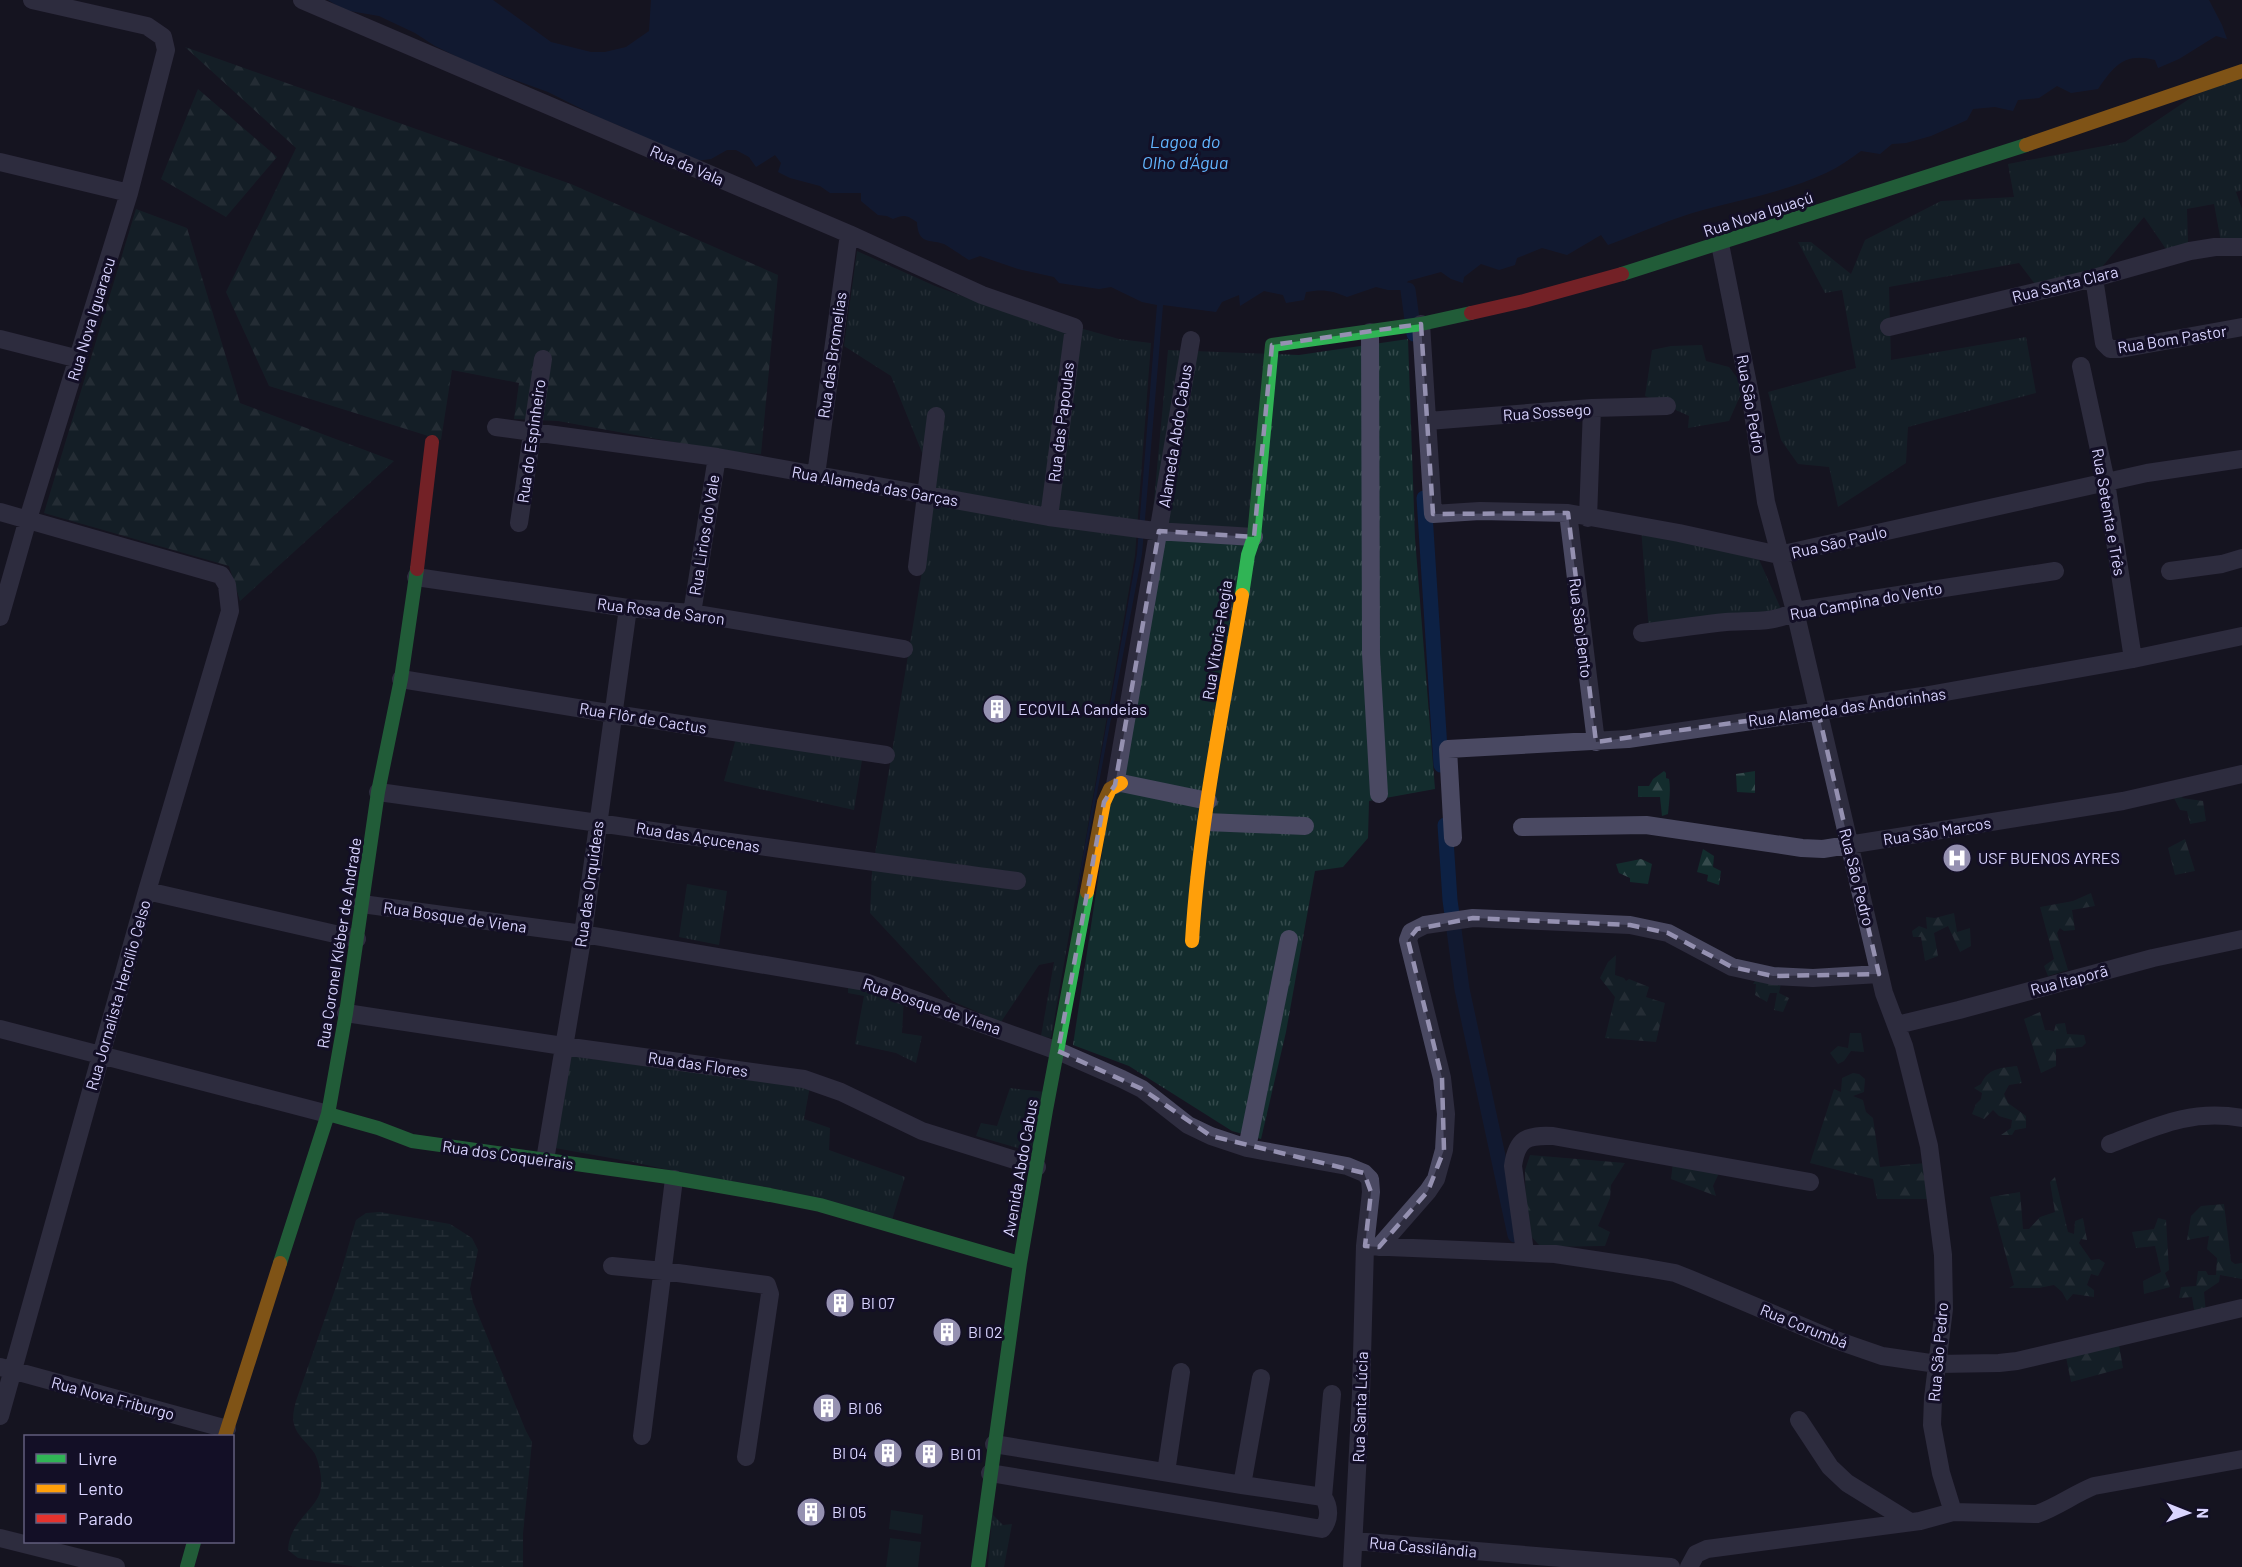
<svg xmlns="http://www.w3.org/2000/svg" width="2242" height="1567" viewBox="0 0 2242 1567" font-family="Barlow,sans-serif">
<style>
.grass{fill:url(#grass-tufts)}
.forest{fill:url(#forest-firs)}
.wetland{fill:url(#wetland-marsh)}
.park{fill:#132c2d}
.water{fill:#0d2144}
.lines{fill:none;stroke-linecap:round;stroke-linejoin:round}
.canal{stroke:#0d2144;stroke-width:15}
.street{stroke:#4a4962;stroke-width:18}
.fast{stroke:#30b455;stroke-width:14}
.slow{stroke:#ff9f0a;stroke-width:14}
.jam{stroke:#e5322d;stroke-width:14}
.marked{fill:none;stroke:#9591b1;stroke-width:4.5;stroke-dasharray:12 8;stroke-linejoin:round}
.labels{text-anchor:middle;stroke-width:6;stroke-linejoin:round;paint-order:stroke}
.street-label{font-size:16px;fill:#d9d4ff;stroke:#130f26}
.poi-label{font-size:16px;fill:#d9d4ff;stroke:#130f26;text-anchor:start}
.water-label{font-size:18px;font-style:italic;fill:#62b6ff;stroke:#130f26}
</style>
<defs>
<pattern id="grass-tufts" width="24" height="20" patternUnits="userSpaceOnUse" patternTransform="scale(1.5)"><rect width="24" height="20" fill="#132c2d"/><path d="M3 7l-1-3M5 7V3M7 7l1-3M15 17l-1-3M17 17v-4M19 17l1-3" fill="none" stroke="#354a4c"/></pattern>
<pattern id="forest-firs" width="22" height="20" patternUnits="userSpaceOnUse" patternTransform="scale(1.5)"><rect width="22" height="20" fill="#132c2d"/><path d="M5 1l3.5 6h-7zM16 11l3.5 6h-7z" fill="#354a4c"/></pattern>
<pattern id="wetland-marsh" width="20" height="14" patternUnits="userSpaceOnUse" patternTransform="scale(1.5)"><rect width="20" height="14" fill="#132c2d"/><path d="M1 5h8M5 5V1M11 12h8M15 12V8" fill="none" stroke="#354a4c"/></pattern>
</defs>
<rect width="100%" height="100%" fill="#161421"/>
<path class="grass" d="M2242,77V190L2236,192L2242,209V240L2222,247L2214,204L2187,209L2188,243L2166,249L2144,217L2102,267L2035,284L2019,263L1889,287L1891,360L2026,337L2036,393L1908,427L1906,463L1838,507L1829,467L1798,464L1781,440L1768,392L1856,368L1842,290L1825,293L1798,242H1811L1851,274L1865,240L1941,201L2014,197L2008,164L2125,142L2195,95Z
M857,251L935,286L992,307L1087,330L1119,339L1151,343L1135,555L1051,1038L1041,1036L1054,962L1039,965L1001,1022L952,1001L870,913L872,872L936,487L891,376L844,346Z
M1408,339L1415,538L1435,789L1369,801L1368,838L1343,867L1315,871L1286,1032L1261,1139L1232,1131L1129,1066L1073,1045L1152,522L1168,350L1299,355Z
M1702,345L1706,361L1729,367L1744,387L1729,421L1688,428L1689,416L1645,396L1652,350L1671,346Z
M1641,527L1757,555L1781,609L1649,632Z
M737,735L863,754L854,810L724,781Z
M687,884L727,891L719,945L679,937Z
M848,981L904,997L902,1033L922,1036L916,1063L896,1053L855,1044L864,996L848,993Z
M570,1056L810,1086L804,1119L830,1128L829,1150L905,1177L892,1220L633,1162L555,1148Z
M1010,1088L1045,1092L1035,1153L976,1136L981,1123L997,1126Z
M992,1514L1003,1525L1012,1524L1004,1567H988Z"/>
<path class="forest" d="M185,47L571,184L778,275L761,454L723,451L558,421L514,419L519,383L452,370L441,440L269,386L226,292L296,148Z
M198,89L277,157L226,217L161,179Z
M136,209L187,228L240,403L394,461L240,601L229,566L44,513Z
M1664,771L1666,773V778L1669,779C1671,790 1669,802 1668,814L1662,816L1660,797H1638V786H1649L1653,779Z
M1755,771V793L1737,792L1736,774Z
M2172,794H2184L2182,798L2203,801L2206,821L2190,824L2187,811L2180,810Z
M2185,839L2195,871L2175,875L2168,848Z
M1703,849L1714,856L1713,867L1721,871L1719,885L1707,881L1708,875L1697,872Z
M1641,859L1652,864L1648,884L1630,882V878L1619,873L1616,864Z
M2091,893L2095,906L2072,910L2075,930L2064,931L2060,928L2057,933L2068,970L2048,976L2044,966L2054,959L2040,907L2073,901Z
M1954,913L1957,932L1970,928L1971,946L1960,952L1948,926L1934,933L1938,956L1925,961L1921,937H1913L1912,931L1919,926L1927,929L1926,917L1935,918Z
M1616,955L1615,975L1624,978L1626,981L1629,979L1649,987L1646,997L1665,1003L1656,1042L1605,1038L1615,997L1600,978L1608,962Z
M1759,975L1782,979L1779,993L1789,998L1783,1012L1774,1010L1777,993H1770L1767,1002L1755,995L1756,984H1753Z
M2040,1012L2045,1030L2054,1031L2056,1024L2065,1023L2067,1034L2084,1035L2086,1043L2082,1047L2056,1049V1066L2041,1073L2024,1019Z
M1850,1033H1861L1864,1052L1851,1051L1844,1061L1838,1064L1830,1053L1838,1046L1848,1048Z
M2017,1066L2022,1083L2009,1085L2004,1094L2008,1103L2026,1116V1128L2015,1130L2012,1135H2001L2011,1128L2012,1120L1999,1116L1993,1110L1984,1119L1972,1114L1976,1104L1981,1099L1982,1093L1974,1088L1981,1084C1988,1068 2001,1068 2017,1066Z
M1853,1073L1859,1074L1865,1079L1864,1092L1853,1096L1863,1100L1866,1112L1873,1118L1880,1167L1926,1163L1931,1199H1877L1873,1179L1810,1163L1834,1089L1841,1092L1842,1078Z
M1530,1155L1625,1163L1611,1185L1610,1198L1598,1226L1610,1232L1605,1246L1541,1247L1526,1231L1525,1170Z
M1673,1162L1719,1173L1713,1186L1716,1196L1671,1179Z
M2055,1177L2068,1232L2074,1234L2075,1221L2083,1218L2087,1240L2081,1239L2079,1243L2091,1260L2099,1259L2105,1263L2098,1276L2091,1274L2087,1285L2094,1290V1297L2073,1294L2067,1301L2062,1292L2054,1285L2039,1288H2009L2014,1285L1990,1197L2020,1192L2023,1229H2029L2040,1217L2055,1212L2050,1182Z
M2224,1204L2231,1261L2235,1264L2242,1263V1279L2220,1275L2219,1282L2204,1292L2206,1313L2195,1316L2192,1297L2179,1298L2181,1287L2196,1286L2198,1271H2206L2208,1275H2216L2217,1258L2207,1249L2209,1236L2187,1240L2191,1216L2201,1206Z
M2158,1218L2166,1220L2169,1270L2165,1273L2170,1287L2144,1294L2143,1281L2161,1272L2155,1246L2136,1248L2132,1232L2154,1229Z
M2118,1339L2123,1368L2071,1382L2065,1352Z"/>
<path class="wetland" d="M380,1212L450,1224L472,1238L478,1250L470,1289L473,1302L526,1431L532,1442L523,1534V1567H358L298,1558L288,1550C290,1518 320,1509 321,1486C322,1476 319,1463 315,1454C309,1444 296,1435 294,1424C292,1416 294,1409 296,1401L339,1278L356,1220L366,1213Z"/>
<path class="park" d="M891,1510L923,1515L921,1534L889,1529Z
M890,1538L921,1542L918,1567H886Z"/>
<path class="water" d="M328,0H493L551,42L591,52H605L626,47L649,31L651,0H2209L2222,25L2227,39L2216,36L2179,59L2158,68L2155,60C2124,52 2114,66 2098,89L2071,93L2057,86L2039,98L2018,100L2013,111L1995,107L1973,109L1967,120L1931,136L1906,143L1892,144L1880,154L1861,151C1850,159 1839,167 1826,173C1787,191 1744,199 1703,210C1670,219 1640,233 1608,245L1601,235L1567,255L1542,248L1517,258L1515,265L1499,270L1481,264L1464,277L1463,283L1451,279L1441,272L1408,281L1402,290H1388L1376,287L1347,297C1332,290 1322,289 1306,292L1304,300L1286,303L1283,295L1264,291L1240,306L1239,295L1222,302L1216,312L1163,305L1142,554L1087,846L1075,901L1137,554L1157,305L1142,302L1111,287L1099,289L1059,283L1054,277L1018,269L980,256L969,260C962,256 950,247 944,244C930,239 918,245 917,222C907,215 904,214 893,219L887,216L878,215L861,201V193H830L820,186L790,178L778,172L781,163L775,155L756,167L749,157L736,150H727L711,159L696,161L638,138L625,128L602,119L548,92L476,66L435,46L415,33L379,16L344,10Z"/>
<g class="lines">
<path class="canal" d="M1408,290L1414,334
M1424,498L1441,765
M1445,825L1450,900L1462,989L1515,1235"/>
<path class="street" d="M302,0L849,234L982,295L1074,327L1049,517
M0,162L129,193
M1720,244L1751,399L1766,502L1795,611L1884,993L1904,1046L1929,1146L1943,1255L1944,1309L1933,1398L1932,1425L1941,1473L1953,1512
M2094,278L2104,343L2110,349H2120L2242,327
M1421,324L1433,514L1480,511L1568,513L1679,533L1779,555L2147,473L2242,459
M1889,327L2094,278L2190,251L2215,247H2242
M1370,332L1371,654L1379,794
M0,339L79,359
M2081,366L2106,482L2133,659
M1428,421L1592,408L1667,406
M496,427L717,457L1049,517L1155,531L1254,537
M816,475L849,234
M0,512L221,575L227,585L230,611L147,891L0,1416
M1568,513L1596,742
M1588,518L1592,408
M519,523L543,359
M917,567L936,416
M2170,571L2222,564L2242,558
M416,577L628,608L692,613L904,649
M692,613L717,457
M0,617L28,519L129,193L166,50L163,37L147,26L32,0
M1642,633C1670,629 1698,625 1726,622C1749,620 1774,624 1795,611L2055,571
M401,679L614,714L886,755
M1121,783L1208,801
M1115,785L1191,340
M378,792C591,821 803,854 1017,881
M1206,822L1305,826
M1522,827L1646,825L1802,848L1823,849L2123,801L2242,774
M1453,838L1448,749L1628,739L1923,696L2133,659L2242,636
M147,891L357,939
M362,904L583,934L865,982L1058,1051L1122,1079L1142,1089L1188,1125L1211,1136L1247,1148L1347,1166L1364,1173L1370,1179L1371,1192L1365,1246L1361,1393L1352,1567
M346,1013L563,1046L804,1079L841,1092L922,1131L1037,1167
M1897,1025L1959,1010L2153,958L2242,939
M0,1029L328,1114
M2110,1144C2157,1126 2191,1109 2242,1118
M1247,1148L1289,939
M545,1160L583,934L628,608
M1365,1246L1555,1254L1647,1268L1675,1273L1695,1281L1830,1338L1882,1356L1937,1364L1999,1363L2017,1361L2242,1308
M1379,1247L1428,1191L1436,1179L1444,1150L1446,1114L1442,1078L1408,940L1411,932L1425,925L1473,918L1630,925L1668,933L1732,967L1773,976L1813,978L1879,974
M1525,1252L1513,1166C1517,1138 1527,1135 1553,1136L1810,1182
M612,1266L663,1271L767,1285L770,1294L746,1457
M0,1367L227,1429
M1799,1420L1830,1467L1847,1483L1910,1522
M642,1436L674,1179
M994,1444L1242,1485L1323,1497
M1166,1472L1181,1372
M990,1473L1322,1529C1330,1520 1330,1507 1323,1497L1332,1394
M1242,1485L1261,1378
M0,1538L116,1567
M1354,1541L1671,1567
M1689,1567L1696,1554L1707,1549L1920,1521L1953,1512L2037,1514C2057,1507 2074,1494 2094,1486L2242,1459"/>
<path class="fast" d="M1622,274L2026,145
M1242,595L1248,555L1254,537L1272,345L1421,324L1471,313
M328,1114L378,1128L412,1141L668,1177L770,1195L820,1205L1020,1263
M280,1263L328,1114L346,1013L378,792L401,679L417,569
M187,1567L194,1542
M978,1567L1020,1263L1046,1110L1087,892"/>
<path class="slow" d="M2026,145L2242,71
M1087,892L1104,802L1110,789L1121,783
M1192,941C1199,825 1223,709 1242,595
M225,1436L280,1263"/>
<path class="jam" d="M1471,313L1524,301L1622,274
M417,569L432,442"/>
</g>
<path d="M0 0H2242V1567H0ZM1421,324L1433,514L1568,513L1596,742L1818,711L1879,974L1773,976L1732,967L1668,933L1630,925L1473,918L1417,929L1408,940L1442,1078L1444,1150L1428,1191L1379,1247L1365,1246L1371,1192L1364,1173L1211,1136L1142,1089L1058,1051L1104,802L1115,785L1159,531L1254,537L1272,345Z" fill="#161421" fill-opacity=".55" fill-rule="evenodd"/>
<path class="marked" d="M1421,324L1433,514L1568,513L1596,742L1818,711L1879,974L1773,976L1732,967L1668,933L1630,925L1473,918L1417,929L1408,940L1442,1078L1444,1150L1428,1191L1379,1247L1365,1246L1371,1192L1364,1173L1211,1136L1142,1089L1058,1051L1104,802L1115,785L1159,531L1254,537L1272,345Z"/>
<defs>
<g id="building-disc" transform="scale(1.5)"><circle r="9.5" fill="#9591b1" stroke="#130f26"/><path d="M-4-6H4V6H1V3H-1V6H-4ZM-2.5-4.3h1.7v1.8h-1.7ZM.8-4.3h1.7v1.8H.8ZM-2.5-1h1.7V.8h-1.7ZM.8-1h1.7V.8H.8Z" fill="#fff"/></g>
<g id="hospital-disc" transform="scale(1.5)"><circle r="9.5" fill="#9591b1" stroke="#130f26"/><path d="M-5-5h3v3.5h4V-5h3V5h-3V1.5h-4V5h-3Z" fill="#fff"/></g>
</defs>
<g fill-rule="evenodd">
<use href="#building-disc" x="997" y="709"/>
<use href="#hospital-disc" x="1957" y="858"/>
<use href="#building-disc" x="840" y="1303"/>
<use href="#building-disc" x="947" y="1332"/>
<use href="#building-disc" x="827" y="1408"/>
<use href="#building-disc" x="888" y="1453"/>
<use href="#building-disc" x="929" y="1454"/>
<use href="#building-disc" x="811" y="1512"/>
</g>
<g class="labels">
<g class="street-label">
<text transform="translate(687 165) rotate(23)" y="6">Rua da Vala</text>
<text transform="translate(1758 214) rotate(-18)" y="6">Rua Nova Iguaçú</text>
<text transform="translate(2065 284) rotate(-14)" y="6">Rua Santa Clara</text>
<text transform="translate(91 319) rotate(-73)" y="6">Rua Nova Iguaracu</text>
<text transform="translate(2172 339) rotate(-9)" y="6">Rua Bom Pastor</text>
<text transform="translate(832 355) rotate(-82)" y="6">Rua das Bromelias</text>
<text transform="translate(1751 404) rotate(80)" y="6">Rua São Pedro</text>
<text transform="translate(1547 412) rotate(-4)" y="6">Rua Sossego</text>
<text transform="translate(1061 422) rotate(-83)" y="6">Rua das Papoulas</text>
<text transform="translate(1175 436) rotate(-81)" y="6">Alameda Abdo Cabus</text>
<text transform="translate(531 441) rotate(-82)" y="6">Rua do Espinheiro</text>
<text transform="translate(875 486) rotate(10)" y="6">Rua Alameda das Garças</text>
<text transform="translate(2109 512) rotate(80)" y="6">Rua Setenta e Três</text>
<text transform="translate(704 535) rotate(-81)" y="6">Rua Lirios do Vale</text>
<text transform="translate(1839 542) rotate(-13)" y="6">Rua São Paulo</text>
<text transform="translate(1866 601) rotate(-10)" y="6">Rua Campina do Vento</text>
<text transform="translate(661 611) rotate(7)" y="6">Rua Rosa de Saron</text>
<text transform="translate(1581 628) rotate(83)" y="6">Rua São Bento</text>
<text transform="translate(1217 640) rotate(-81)" y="6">Rua Vitoria-Regia</text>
<text transform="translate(1847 707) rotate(-8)" y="6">Rua Alameda das Andorinhas</text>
<text transform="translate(643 718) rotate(9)" y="6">Rua Flôr de Cactus</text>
<text transform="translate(1937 831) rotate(-9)" y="6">Rua São Marcos</text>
<text transform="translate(698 837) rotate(9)" y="6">Rua das Açucenas</text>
<text transform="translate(1857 877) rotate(76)" y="6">Rua São Pedro</text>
<text transform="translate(589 884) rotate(-82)" y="6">Rua das Orquideas</text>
<text transform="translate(455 917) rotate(8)" y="6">Rua Bosque de Viena</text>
<text transform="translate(339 943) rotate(-81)" y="6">Rua Coronel Kléber de Andrade</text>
<text transform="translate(2069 980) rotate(-15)" y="6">Rua Itaporã</text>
<text transform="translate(118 995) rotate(-74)" y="6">Rua Jornalista Hercílio Celso</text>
<text transform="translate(932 1006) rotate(19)" y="6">Rua Bosque de Viena</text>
<text transform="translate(698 1064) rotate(8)" y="6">Rua das Flores</text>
<text transform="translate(508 1155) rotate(8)" y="6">Rua dos Coqueirais</text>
<text transform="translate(1020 1168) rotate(-80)" y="6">Avenida Abdo Cabus</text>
<text transform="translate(1804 1326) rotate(22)" y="6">Rua Corumbá</text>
<text transform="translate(1938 1352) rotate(-85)" y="6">Rua São Pedro</text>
<text transform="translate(113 1398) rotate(15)" y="6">Rua Nova Friburgo</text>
<text transform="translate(1360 1407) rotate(-88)" y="6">Rua Santa Lúcia</text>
<text transform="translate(1423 1547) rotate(5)" y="6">Rua Cassilândia</text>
</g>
<g class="poi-label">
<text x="1018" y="715">ECOVILA Candeias</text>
<text x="1978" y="864">USF BUENOS AYRES</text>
<text x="861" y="1309">Bl 07</text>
<text x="968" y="1338">Bl 02</text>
<text x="848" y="1414">Bl 06</text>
<text x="867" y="1459" text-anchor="end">Bl 04</text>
<text x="950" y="1460">Bl 01</text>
<text x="832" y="1518">Bl 05</text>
</g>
<g class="water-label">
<text x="1185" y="148">Lagoa do<tspan x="1185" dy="21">Olho d'Água</tspan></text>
</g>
</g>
<rect x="24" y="1435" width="210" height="108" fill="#130f26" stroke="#625e7d" stroke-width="1.5"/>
<rect x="36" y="1454" width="30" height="9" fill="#30b455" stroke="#625e7d" stroke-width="1.5"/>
<text x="78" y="1465" font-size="18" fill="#d9d4ff">Livre</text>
<rect x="36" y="1484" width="30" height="9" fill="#ff9f0a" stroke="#625e7d" stroke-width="1.5"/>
<text x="78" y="1495" font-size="18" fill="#d9d4ff">Lento</text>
<rect x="36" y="1514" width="30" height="9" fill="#e5322d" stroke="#625e7d" stroke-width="1.5"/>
<text x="78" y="1525" font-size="18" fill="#d9d4ff">Parado</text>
<g transform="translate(2188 1513) rotate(91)" stroke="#130f26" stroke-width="4.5" paint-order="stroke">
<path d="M0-4.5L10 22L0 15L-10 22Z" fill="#d9d4ff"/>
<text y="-9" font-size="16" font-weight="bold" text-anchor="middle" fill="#d9d4ff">N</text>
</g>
</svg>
